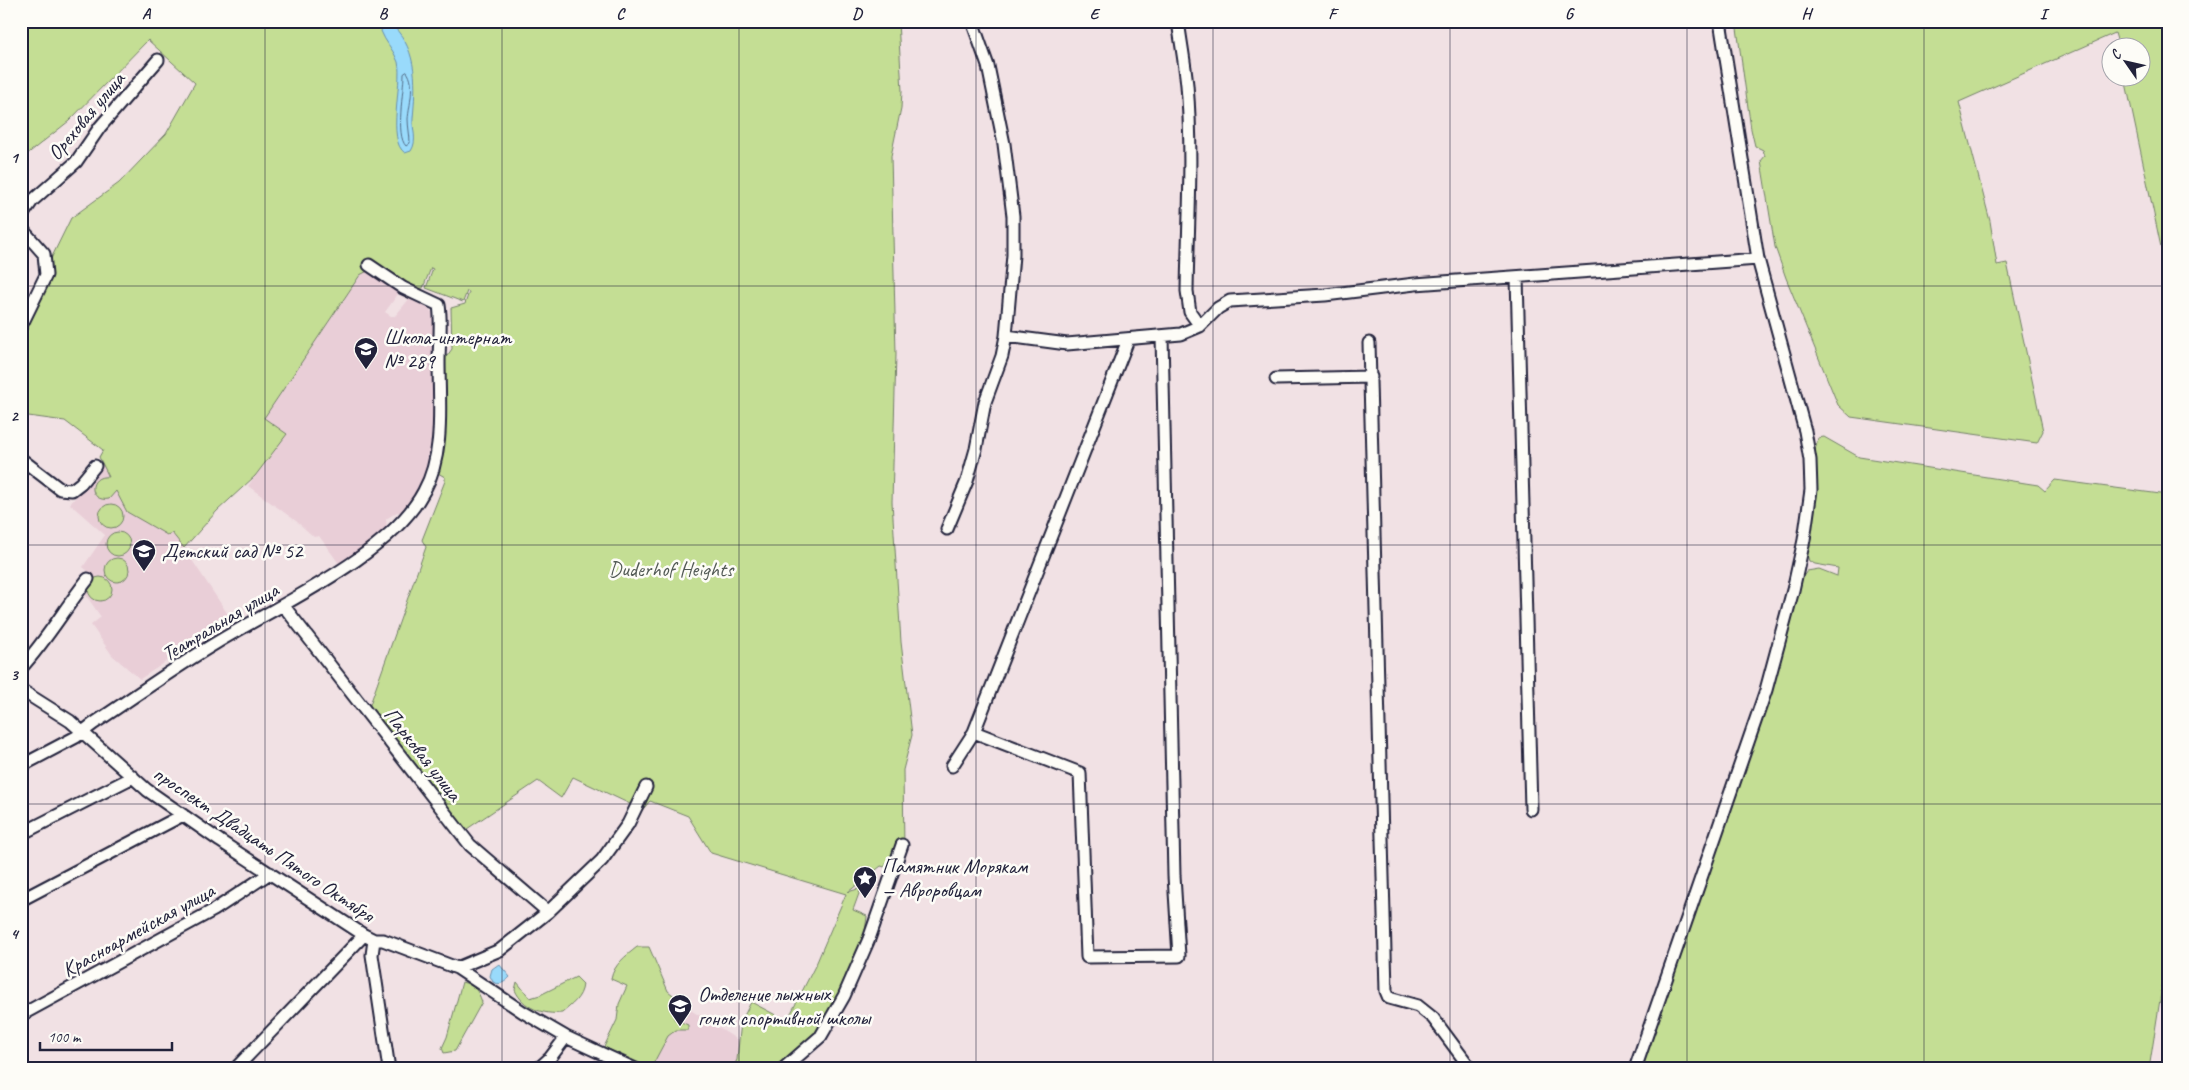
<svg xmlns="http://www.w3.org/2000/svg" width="2189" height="1090" viewBox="0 0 2189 1090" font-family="Caveat,sans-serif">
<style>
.built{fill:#e9ced7}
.green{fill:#c4de94;stroke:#738068}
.water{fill:#99dafb;stroke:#6990ae}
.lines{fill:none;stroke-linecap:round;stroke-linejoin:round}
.shore{stroke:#526c88;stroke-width:1}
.minor-casing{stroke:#22223b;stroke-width:15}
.minor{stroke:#fdfcf7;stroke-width:11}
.grid{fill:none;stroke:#22223b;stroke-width:1;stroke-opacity:0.55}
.labels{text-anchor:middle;stroke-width:5;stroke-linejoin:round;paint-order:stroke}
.street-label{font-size:21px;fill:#22223b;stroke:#fdfcf7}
.poi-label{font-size:21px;fill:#22223b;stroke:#fdfcf7;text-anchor:start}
.park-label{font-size:21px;fill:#535a56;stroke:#fdfcf7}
.neatline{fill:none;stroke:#22223b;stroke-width:2}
.grid-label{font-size:16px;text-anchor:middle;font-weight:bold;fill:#22223b}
</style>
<rect width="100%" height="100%" fill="#f1e1e4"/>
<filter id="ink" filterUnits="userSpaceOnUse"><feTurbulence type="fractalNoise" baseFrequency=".02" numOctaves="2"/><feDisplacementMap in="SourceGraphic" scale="10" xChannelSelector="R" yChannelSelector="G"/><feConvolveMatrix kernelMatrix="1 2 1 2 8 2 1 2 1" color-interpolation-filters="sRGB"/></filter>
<g filter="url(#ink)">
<path class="built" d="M371,259L406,283L385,312L391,316H395L410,298L425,305L434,314L438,322L434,453L428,474L407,509L402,513L397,512L386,519L387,529L340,565L319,536L314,537L296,521L248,486L286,434L263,418Z
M103,460L124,475L184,548L231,619L140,679L112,655L91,625L101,617L83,591L95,577L83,567L105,535L70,504L94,475Z
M662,992L779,1066L777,1069H638L625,1061Z"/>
<path class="green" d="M21,21H898L902,91L901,108L891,156L896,354L892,502L901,642L912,735L903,770L904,849L887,862L885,867L881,866L848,892L861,888L853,910L867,916L865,932L866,943L820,1034L790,1056L777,1069H732L737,1060L741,1022L751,1002L787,1021L817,962L846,894L711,853L688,816L650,801L638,815L630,804L573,777L561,798L538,781L464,831L368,710L426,547L422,540L445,481V477L436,472L440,352L447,356L452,349L451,308L465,304L469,292L467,291L463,302L426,288L433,269L431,268L423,288H413L377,266L360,275L264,418L287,434L255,476L217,511L184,548L172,533L167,535L127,512L116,491L109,499C88,503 87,474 109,477L99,457L103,450L65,421L21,415V320L71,218L119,183L166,134L195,83L148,40L69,121L21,159Z
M1736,21H2168V280L2125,78H2142V48L2119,47L2115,33L1959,102L1990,221L1997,265L2007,263L2043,431L2037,443L1851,417L1838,405L1786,278L1775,247L1761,161L1765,156L1763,150L1755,146L1751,129Z
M1824,437L1859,457L2038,485L2045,491L2055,480L2168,495V949L2149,1069H1641L1802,578L1807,571L1819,569L1837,576L1838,568L1815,564L1809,561L1806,552L1816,478L1815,450L1818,438Z
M99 516a12 12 0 1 1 24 0a12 12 0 1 1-24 0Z
M106 544a12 12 0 1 1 24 0a12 12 0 1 1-24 0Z
M105 570a12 12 0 1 1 24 0a12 12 0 1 1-24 0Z
M88 589a12 12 0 1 1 24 0a12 12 0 1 1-24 0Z
M637,947H649L668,991L677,998L674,1019L688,1025V1030H676L668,1036L651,1068L604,1047L617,1020L619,1004L627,986L611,979C614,964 626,956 637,947Z
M576,977L583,984C582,998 571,1005 562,1013C543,1015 523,1008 515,990L517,982L530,998L540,995Z
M462,982C474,985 478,990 482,1002L455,1051L444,1053L442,1048L447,1037Z"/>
<path class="water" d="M383,27H394C418,51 416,86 413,118C412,130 418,140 411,151L405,153C386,140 403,84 398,62C394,50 385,42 381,31Z
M499,964L510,977C505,982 500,986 493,982L490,976L492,969Z"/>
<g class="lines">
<path class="shore" d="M407,72C416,83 409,106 408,119C408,127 410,135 410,143L406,146C395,135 404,91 404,74Z"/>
<g class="minor-casing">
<path id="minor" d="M1178,21C1181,43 1185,64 1187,85C1193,154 1188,223 1187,291L1190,312L1200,326
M21,217L32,201L76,162L100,127L158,60
M21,228L44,254L46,275L21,326
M1517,277L1531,809
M1006,336L1067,344L1181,334L1200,326L1218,308L1230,301L1325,295L1415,284L1758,259
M1128,340L974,732L1080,773L1087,957L1179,956L1174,876L1162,336
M1369,343L1386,991L1389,998L1418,1006L1433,1018L1471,1069
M1276,379L1371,377
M21,459L60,489L72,490L81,483L95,466
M947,529L967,481L976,449L985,402L1002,356L1006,336L1013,255V216L1004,144L988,66L972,21
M283,605L470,845L548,912
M21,668C46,641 65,608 88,579
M21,690L70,721L147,790L220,841L364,935L374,940H383L457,968L523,1012L566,1037L635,1069
M21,766L76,737L93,724C134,697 174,668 216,643C278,605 390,556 424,491C445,453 439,404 439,362C439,342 442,325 439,305L403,288L369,265
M952,766L974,732
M21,834L133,777
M21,900L183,815
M374,940L372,955L389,1069
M457,968L500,950L548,912L602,860L628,824L646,787
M21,1015L214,910L270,873
M235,1069L364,935
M538,1069L550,1058L566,1037
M783,1069L821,1036L844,996L869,939L902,845
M1635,1069L1766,690L1793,590L1804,540L1811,490L1810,460L1805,431L1758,259L1720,21"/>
</g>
<use href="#minor" class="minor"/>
</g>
</g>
<path class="grid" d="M265,21V1069M502,21V1069M739,21V1069M976,21V1069M1213,21V1069M1450,21V1069M1687,21V1069M1924,21V1069M21,286H2168M21,545H2168M21,804H2168"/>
<defs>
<g id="school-pin" transform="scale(1.25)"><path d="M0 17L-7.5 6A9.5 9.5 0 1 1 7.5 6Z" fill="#22223b" stroke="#fdfcf7"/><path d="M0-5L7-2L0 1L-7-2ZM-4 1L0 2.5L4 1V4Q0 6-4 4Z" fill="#fff"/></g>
<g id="sight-pin" transform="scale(1.25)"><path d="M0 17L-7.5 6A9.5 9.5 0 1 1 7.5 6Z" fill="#22223b" stroke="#fdfcf7"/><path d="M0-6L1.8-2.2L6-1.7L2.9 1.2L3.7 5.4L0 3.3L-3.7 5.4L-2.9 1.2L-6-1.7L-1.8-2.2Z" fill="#fff"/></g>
</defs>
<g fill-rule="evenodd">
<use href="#school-pin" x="366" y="349"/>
<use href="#school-pin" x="144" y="551"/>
<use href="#sight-pin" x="865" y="878"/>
<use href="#school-pin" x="680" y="1006"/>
</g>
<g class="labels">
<g class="street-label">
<text transform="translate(86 116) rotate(-50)" y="7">Ореховая улица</text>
<text transform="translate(220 622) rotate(-31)" y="7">Театральная улица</text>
<text transform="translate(423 754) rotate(52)" y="7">Парковая улица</text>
<text transform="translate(264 844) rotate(34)" y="7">проспект Двадцать Пятого Октября</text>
<text transform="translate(138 930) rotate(-29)" y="7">Красноармейская улица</text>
</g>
<g class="poi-label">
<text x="384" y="344">Школа-интернат<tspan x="384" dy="24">№ 289</tspan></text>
<text x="162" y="558">Детский сад № 52</text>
<text x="882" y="873">Памятник Морякам<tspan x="882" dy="24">— Авроровцам</tspan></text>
<text x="698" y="1001">Отделение лыжных<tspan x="698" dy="24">гонок спортивной школы</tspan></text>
</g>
<g class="park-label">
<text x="671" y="576">Duderhof Heights</text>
</g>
</g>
<rect width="2189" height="1090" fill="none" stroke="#fdfcf7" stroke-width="55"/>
<g transform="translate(2126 62) rotate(304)"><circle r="24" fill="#fdfcf7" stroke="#a5a5ac"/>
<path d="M0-4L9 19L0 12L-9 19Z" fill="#22223b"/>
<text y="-8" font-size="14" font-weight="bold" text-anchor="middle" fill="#22223b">С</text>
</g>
<path d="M40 1042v8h132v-8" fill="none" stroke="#22223b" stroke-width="2.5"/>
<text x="48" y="1042" font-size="15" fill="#22223b" stroke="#fdfcf7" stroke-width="4" paint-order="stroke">100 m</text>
<rect x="28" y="28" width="2134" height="1034" class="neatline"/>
<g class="grid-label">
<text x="146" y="19">A</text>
<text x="383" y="19">B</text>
<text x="620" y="19">C</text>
<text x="857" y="19">D</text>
<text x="1094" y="19">E</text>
<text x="1332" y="19">F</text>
<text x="1569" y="19">G</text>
<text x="1806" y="19">H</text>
<text x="2043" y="19">I</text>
<text x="14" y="163">1</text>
<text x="14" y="421">2</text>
<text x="14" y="680">3</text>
<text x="14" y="939">4</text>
</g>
</svg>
